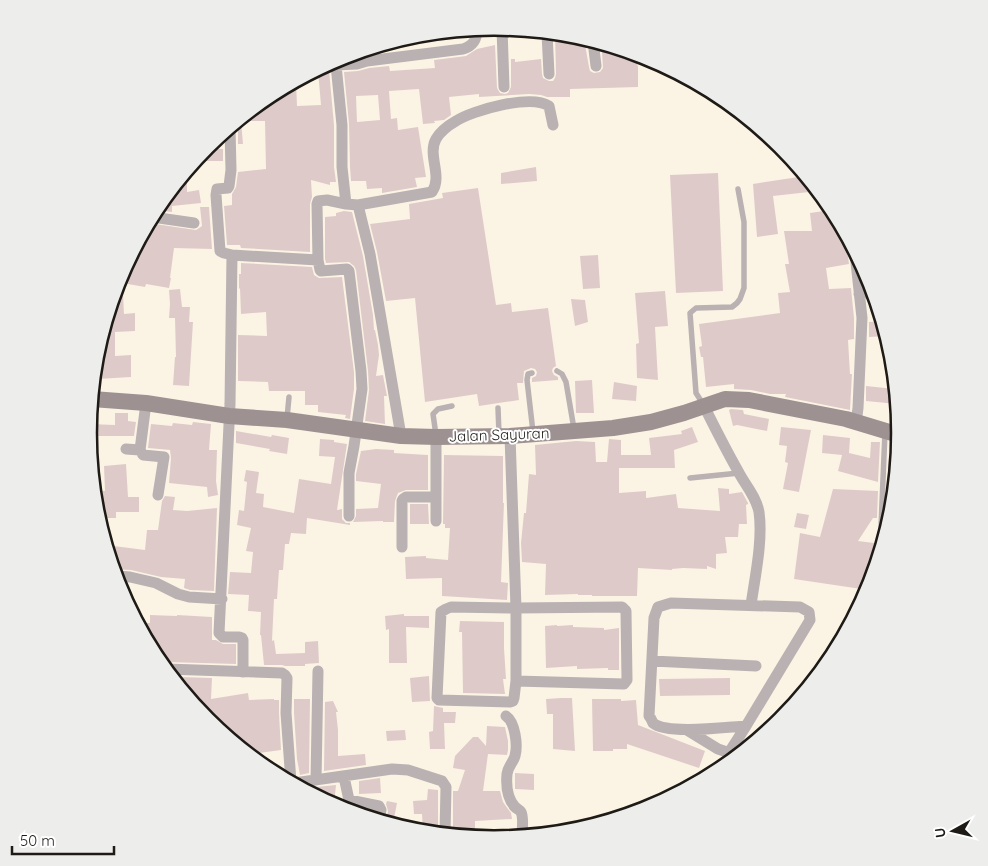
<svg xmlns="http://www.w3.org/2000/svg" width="988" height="866" viewBox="0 0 988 866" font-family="Quicksand,sans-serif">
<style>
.building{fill:#decbc9;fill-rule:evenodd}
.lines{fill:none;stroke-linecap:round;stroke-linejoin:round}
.lane{stroke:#bab1b2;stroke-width:5.5}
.street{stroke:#bab1b2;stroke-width:11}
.secondary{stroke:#9e9192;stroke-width:16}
.labels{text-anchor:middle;stroke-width:4;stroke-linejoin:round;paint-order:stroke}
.street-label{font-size:15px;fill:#1e1b16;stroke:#fff}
.rim{fill:none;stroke:#1e1b16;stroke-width:2.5}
</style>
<rect width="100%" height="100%" fill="#fbf4e4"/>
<path class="building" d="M555,33L573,35L584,39L589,67L590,71L594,73L600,72L603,68L602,52L617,49L635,54L638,67V87L570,89V97H547L541,95L529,94L479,97V94L449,97L451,115L444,120L434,121L435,123L423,124L419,89L389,91L391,119L397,118L398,130L418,127L426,177L415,178L417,187L382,193V188L367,189L366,181H351L350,167L349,124L344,72L358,71L369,68L389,66L390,71L435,68L434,60L466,56L477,49L495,45L497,88L500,93L505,94L508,93L511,87V59H515V62L541,59L542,74L543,78L549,81H553L555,78L556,74ZM378,95L380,120L357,122L356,96Z
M383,45V51L366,54L356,57H343Z
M329,70L334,125V167L336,182H330V185L311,180L312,197L310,204V252L241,248L240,245H227L224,206L232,205V194L236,187L238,172L266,169L265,121H241L243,144H238V128L235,123L258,104L266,103V98L272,94H285L284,87L296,81L297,106L321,105L318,71Z
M206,148L223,149V161H195Z
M536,167L537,181L501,184V173Z
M187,171V192L199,190L201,203L172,206V212L156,210Z
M718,173L723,291L676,293L670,175Z
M805,176L818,191L773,196L778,234L757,237L753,184Z
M478,188L496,305L511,303L512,312L548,308L556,366L553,368L552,371L554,375L558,377V380L532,382V378L536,376L537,372L535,369L531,368L524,371L523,383H517L519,400L479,406L477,394L425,402L415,298L386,301L377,252L370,224L410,219L409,204L443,198L442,193Z
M200,207H209L212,249L174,248L170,278H171L169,288L146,284L145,287L128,284L130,270L133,271L132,254L148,223L196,230L202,226Z
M831,210L832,224L839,223L843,239H848L850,247L847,249L849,264L826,268L829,289L851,288L854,318V339L848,340L850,374H852L850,410L785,397L786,394H770L751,390L734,389V384L706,387L703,357H701L699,347L702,346L699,324L780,313L778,293L790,292L785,264H789L784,231H812L810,213Z
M344,211L352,212L363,256L373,315L374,330H375L378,345L379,355L376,376L383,375L387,396H384L385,424L365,421L369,390L368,371L356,270L354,266L349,262L326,263L325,259V217L336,216V213Z
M598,255L600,288L583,289L580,256Z
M241,263L312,267L314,275L319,278L342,277L354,372V389L350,419L345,418L346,415L318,412V405H305V391H269L268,382L238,381V335L267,336L266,312L241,314L240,288L239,289V274H241Z
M121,275H122L124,314L135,313V331L115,332V356L131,355V377L98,379L97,360H99V344Z
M180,289L182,307H190L189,322H193L189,386L173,385L175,357H176L175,318H169L170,304L169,290Z
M665,291L668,326L655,327L658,380L637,378L636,344L639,343L635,293Z
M571,299L585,300L588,322L575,326Z
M882,321L886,336L869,337V322Z
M592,380L594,413H576L575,381Z
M614,382L637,386L636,401L612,399Z
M866,386L895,389L897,404L866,401Z
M731,409L743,410L744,414L769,419L767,431L737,425L733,426L729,410Z
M115,413H128V421L136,422L134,436H89L90,424L115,425Z
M193,422L211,424L209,450H217L216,481L218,495L208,497L207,487L169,483L171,458L170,450L148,448L151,424L172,426L173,423L192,425Z
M692,427L698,442L674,450L675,468H619V493L646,491V498L676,494L678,508L720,511L718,488L729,489V494L742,492L748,503V504L746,505L747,524H739L738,537H725L727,553L716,554V569L707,566V569L683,568L672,569V570L638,568L637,596H592V595H578V594L545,595L546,564L522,562L521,543L524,513H526L529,474L536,475L535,445L576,441L595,442L596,462H607L609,439L621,440V455H651L649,438L682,434L681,431Z
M781,427L811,430L799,492L783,489L788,463L785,462L787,446L779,445Z
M236,431L271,437L272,435L289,438L287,454L269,451L270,449L236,443Z
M823,435L850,438L849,453L870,458L871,442H880L878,482L838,471L842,455L822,453Z
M320,439L334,440V442L347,444L337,510L342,509V519L346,523H350V525L307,518L306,534L291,533L289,544H285L283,570H279L277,599H274L272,641L274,640L276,654L305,653V642L318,641L319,663L305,664V666H285L282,665H264L261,635H260L261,612L248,611L249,595L228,594L230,572L251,573L253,552L246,551L251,528L237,525L239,510L244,511L247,482L244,481L246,470L259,472L256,493L264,494L263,507L294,513L299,479L331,484L335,457L319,456Z
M376,449L394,450V453L428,455V490H406L398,493L395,501L394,522H383V521L353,522L356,516V509L378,508L381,484L356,481V474L361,451Z
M444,455L503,456V503H504L501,582L508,583L507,600L442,596V578L406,579L405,557L426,556V558L448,560L450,528H445V524H443Z
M889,456L897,458L894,486L887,485Z
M126,464L128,497H139V512H116V518H98L96,512L94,490L105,491L104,466Z
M833,489L878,491L877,518H873L858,541L882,544L868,590L794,579L800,533L820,537Z
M165,496L175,497L173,510L187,511L217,508L214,591L190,590L184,588L185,579L161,577L131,570L114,569L106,545L145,550L147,530H158L162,501Z
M410,504H428L429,524H410Z
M797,513L809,515L806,529L794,527Z
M404,614V616H429V628L406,627L407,663H389V629L386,630L385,616Z
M150,615L177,616V615L212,617V640H216L223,644H236V664L166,662L161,664L157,658L138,623H150Z
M460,621L504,622V648L506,679H503L505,694L463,693L462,632H459Z
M557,625V626L573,625V627L604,628V630L619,628V670H608V668L577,669V666L546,668L545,626Z
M429,676L430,701L412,702L410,678Z
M179,677L212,678L211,699L248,693L249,700L274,699V700H279V713L281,750L259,753V763L207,720L179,685Z
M730,678V695L660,696L659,679Z
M561,698H572L575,751L553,749V714H547L546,699Z
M294,699H310L309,773L300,775L297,759L294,713Z
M592,699H621V701L636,700L638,725L705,751L699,768L627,744V749H613V751H593Z
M333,701L338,712H336L338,730V756L365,754L366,765L324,771L325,702Z
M434,706L443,708V712H456L455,723H444L445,749H430L429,732L433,731Z
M487,726L505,727L508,741V750L507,755L488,754L483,791H500L503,802L511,813L512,819L475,821V837L459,835V832L453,833V791H458L465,770L453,768L455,756L473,737H478L486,746Z
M405,730L406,740L387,741L386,731Z
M515,773L534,774V790L515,789Z
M380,778L381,793L359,794V781Z
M336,785L334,805L304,789L316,787Z
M428,789L438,790V833L423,831L422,814H414L413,801L427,800Z
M387,801L397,803L393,824L386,822L388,811L386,804Z"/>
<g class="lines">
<path class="lane" d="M557,371L562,374L566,382L574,429
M532,373L528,374L527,380L533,432
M703,404L696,393L690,313L696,308L732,307L737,303L740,299L744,288V222L738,189
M498,408L499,434
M287,418L289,397
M436,435L433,414L438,409L452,406
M690,478L739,473
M881,527L885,432"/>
<path class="street" d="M502,28L504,87
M547,33L549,74
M593,41L596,66
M230,128L231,170L229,186L228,188L217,189L216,195L220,251L224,253L232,255
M358,205L432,192C443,176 427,155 436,139C440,132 449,125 456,121C473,110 531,94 549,106L553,125
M152,217L194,223
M855,253L862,318L858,408L856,423
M318,260L320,270L321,271L347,269L349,271L361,371L362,389L354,446L349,473V516
M859,294L873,292
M704,406C715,428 726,450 738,471C745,485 756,496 759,512C763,540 755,577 751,605
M401,436L370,254L358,205L346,204L342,167V125L336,65L357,64L367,61L463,49C473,46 477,40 477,29
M510,436L516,608V681L514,698L513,701L510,702L439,700L437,698L441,612L446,609L451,607L516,608L622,607L626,611L627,680L624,684L516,681
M126,449L140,450L143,455L164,457L158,495
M140,450L146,403
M436,521V437
M402,547V501L403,499L406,497H436
M116,576L130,577L156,583L178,594L189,597L222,599
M671,603L800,607L809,612L810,620L746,726C727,727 667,735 653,723C652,721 651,718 649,716L654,618L658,607Z
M652,661L756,666
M166,669L282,673L285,675L287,678L286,713L291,782
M243,672V640L242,638L239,637H223L219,633L230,404L232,255L318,260L317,204L318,201L327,200L346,204
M506,716C515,722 518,745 515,756C513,763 508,766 507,774C506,785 507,798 515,807C517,809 520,810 521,812C524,818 522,829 522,836
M687,730L718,749L727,752L730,751L746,726
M344,777L349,800L379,806L381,810L379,820
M316,780L318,671
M294,783L392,769L408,770L442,781L446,787L445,834"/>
<path class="secondary" d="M92,399L146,403L229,416L287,420L401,436L436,437L510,436L613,428L651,422L684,413L725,399L749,400L846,419L899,435"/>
</g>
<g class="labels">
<g class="street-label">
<text transform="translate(499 435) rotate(-2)" y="5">Jalan Sayuran</text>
</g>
</g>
<path d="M0 0H988V866H0ZM97 433a397 397 0 1 1 794 0a397 397 0 1 1-794 0Z" fill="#ededec" fill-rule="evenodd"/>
<path class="rim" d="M97 433a397 397 0 1 1 794 0a397 397 0 1 1-794 0Z"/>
<g transform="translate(953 831) rotate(262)" stroke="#ffffff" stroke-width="4" paint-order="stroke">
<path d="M0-4L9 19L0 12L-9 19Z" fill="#1e1b16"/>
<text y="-8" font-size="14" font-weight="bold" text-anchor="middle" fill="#1e1b16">U</text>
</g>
<path d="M12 846v8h102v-8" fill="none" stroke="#1e1b16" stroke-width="2.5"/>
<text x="20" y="846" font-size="15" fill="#1e1b16" stroke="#ffffff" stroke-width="4" paint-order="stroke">50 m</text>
</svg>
